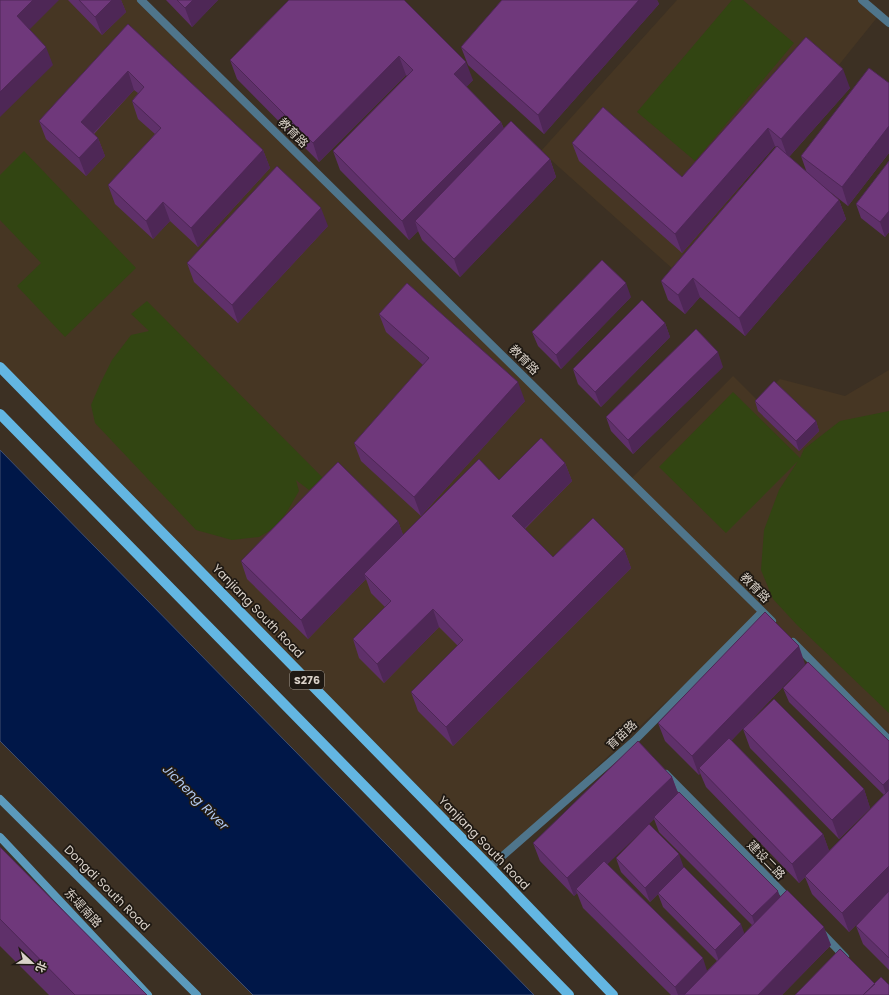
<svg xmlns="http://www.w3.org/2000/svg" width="889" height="995" viewBox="0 0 889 995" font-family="Poppins,'Noto Sans SC',sans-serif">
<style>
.built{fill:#463623}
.green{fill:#324512}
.water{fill:#001748;stroke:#414f6f}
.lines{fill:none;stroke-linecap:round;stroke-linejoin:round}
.minor{stroke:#4f758b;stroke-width:8}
.tertiary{stroke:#4f758b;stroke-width:8}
.secondary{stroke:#5b9abc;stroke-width:8}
.primary{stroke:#63b6e2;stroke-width:10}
.wall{fill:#5f306a;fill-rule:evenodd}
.shaded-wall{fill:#4e2756}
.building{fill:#6f387b;stroke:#4e2756}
.labels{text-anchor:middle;stroke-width:3.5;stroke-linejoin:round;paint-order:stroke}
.shield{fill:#1f1913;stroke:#a29a92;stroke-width:1}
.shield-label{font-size:11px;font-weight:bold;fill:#dad2c9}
.street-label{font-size:12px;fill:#dad2c9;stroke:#1f1913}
.water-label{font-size:13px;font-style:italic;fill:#afc6ed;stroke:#1f1913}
</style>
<rect width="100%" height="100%" fill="#3c3023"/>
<path class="built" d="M0,0H141L630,480L733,376L758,401L780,379L845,396L889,370V733L762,612L490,867L0,367Z
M677,0H862L879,15L674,270L541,151Z"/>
<path class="green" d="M732,0H743L794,43L695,161L637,112Z
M24,151L136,268L65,337L17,286L41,263L0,220V175Z
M147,301L323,478L309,490L296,480L299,491L288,510L276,527L259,537L232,540L196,530L95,423L91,405L100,384L112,360L131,335L149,331L131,314Z
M733,392L800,458L804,449L840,421L889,411V713L797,625L773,599L761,570L764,530L779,490L798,461L726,533L659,467Z"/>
<path class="water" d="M0,450L534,995H253L0,741Z"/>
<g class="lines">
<path class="minor" d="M141,0L772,621
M793,642L889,740
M666,774L791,901
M490,867L634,741L762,612
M823,934L845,957"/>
<path class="tertiary" d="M862,0L889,23"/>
<path class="secondary" d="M0,799L197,995
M0,837L148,995"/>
<path class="primary" d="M0,367L490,867L613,995
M0,414L569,995"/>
</g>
<path class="wall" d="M68,0H121L126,12L102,35Z
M166,0H218L192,27Z
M289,0L473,80L466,87L501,122L504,129L550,159L556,177L460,277L422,240L418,231L409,240L340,170L333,151L407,76L406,75L319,162L237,79L230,60Z
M502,0H657L659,4L544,134L468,65L461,47Z
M128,24L263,150L270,168L198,247L170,221L153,239L115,204L108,185L155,134L138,119L132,101L138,93L134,90L94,134L98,138L105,156L86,176L46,139L39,121Z
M806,37L850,88L789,157L807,173L801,156L889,83V153L848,206L820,184L839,200L846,219L745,336L700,297L685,314L668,300L661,281L776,147L775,146L682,253L579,161L572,143L682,177Z
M889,161V232L885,237L861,218L856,204Z
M328,226L238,323L194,282L187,263Z
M631,297L561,369L538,346L532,332Z
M379,314L525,401L421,516L361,461L354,443L423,365L386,332Z
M665,323L670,337L601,407L578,384L573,369Z
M723,367L633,454L611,431L606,417Z
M755,401L816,421L819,431L799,451L758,411Z
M565,463L572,481L525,529L553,557L624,549L631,568L453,746L418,711L411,692L458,646L439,627L384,683L359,658L353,639L385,607L371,593L366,579L308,639L247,579L241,561L398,521L403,535L499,480Z
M805,664L731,741L823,834L829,851L884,795L789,702L783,688L889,741V970L863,944L856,926L878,903L849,932L812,894L805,877L799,883L706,787L700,773L699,775L665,741L658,723Z
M743,729L864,789L870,808L839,839L750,748Z
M672,777L678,793L780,897L831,945L782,995H671L583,908L577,893L574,896L540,861L533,843ZM654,819L659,832L752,925L744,934L684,867L616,858L621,872L650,902L658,894L663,907L717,961L707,971L607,864Z
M0,847L147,995H49L0,946Z"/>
<path class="shaded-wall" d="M33,0H59L24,35L17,16Z
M112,0H121L126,12L102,35L95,17Z
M193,0H218L192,27L185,8Z
M639,0H657L659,4L544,134L538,115Z
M46,47L53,65L0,117V92Z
M399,56L406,75L319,162L313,143Z
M466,62L473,80L461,93L454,74Z
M843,69L850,88L788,158L781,139Z
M128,71L134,90L87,140L81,122Z
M501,122L508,140L415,221L418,231L409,240L402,221Z
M889,126V153L848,206L842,187Z
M768,128L775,146L682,253L675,234Z
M98,138L105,156L86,176L79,158Z
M263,150L270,168L198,247L191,228Z
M550,159L556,177L460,277L454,259Z
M839,200L846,219L745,336L739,318Z
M163,202L170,221L153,239L146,221Z
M321,208L328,226L238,323L232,305Z
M889,211V232L885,237L880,222Z
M693,278L700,297L685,314L678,295Z
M626,283L631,297L561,369L556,355Z
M665,323L670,337L601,407L595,392Z
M718,352L723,367L633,454L628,440Z
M518,382L525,401L421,516L414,497Z
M816,421L819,431L799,451L796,441Z
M565,463L572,481L519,534L512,516Z
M398,521L405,540L364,574L366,579L308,639L301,620Z
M624,549L631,568L453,746L446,727Z
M433,609L439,627L384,683L377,664Z
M799,646L805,664L702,771L699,768L700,773L699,775L692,756Z
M672,777L679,796L654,817V819L579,892L576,889L577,893L574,896L567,878Z
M889,779V799L888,800L883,785Z
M864,789L870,808L839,839L832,820Z
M823,834L830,853L805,876V877L799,883L792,864Z
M679,854L684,868L650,902L645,888Z
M889,866V892L849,932L842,913Z
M778,891L783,905L757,931L752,916Z
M741,924L746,938L720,964L715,950Z
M824,927L831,945L782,995H758Z
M703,958L709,977L691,995H678L675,987Z"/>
<path class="building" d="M0,0H33L17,16L46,47L0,92Z
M79,0H112L95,17Z
M177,0H193L185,8Z
M289,0H404L466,62L454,74L501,122L402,221L333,151L413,70L399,56L313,143L230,60Z
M502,0H639L538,115L461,47Z
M128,24L263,150L191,228L163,202L146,221L108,185L161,128L132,101L144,87L128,71L81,122L98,138L79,158L39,121Z
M806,37L843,69L781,139L768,128L675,234L572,143L603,107L682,177Z
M869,68L889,83V126L842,187L801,156Z
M511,121L550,159L454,259L415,221Z
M777,146L839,200L739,318L693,278L678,295L661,281Z
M889,161V211L880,222L856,204Z
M277,166L321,208L232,305L187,263Z
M602,260L626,283L556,355L532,332Z
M407,283L518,382L414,497L354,443L429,358L379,314Z
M642,300L665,323L595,392L573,369Z
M696,329L718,352L628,440L606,417Z
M774,381L816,421L796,441L755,401Z
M541,438L565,463L512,516L553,557L593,518L624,549L446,727L411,692L463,640L433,609L377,664L353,639L391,601L364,574L479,459L499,480Z
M338,462L398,521L301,620L241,561Z
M765,612L799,646L692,756L658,723Z
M808,662L889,741V779L883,785L783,688Z
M774,699L864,789L832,820L743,729Z
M729,738L823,834L792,864L699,768Z
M638,741L672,777L567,878L533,843Z
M889,790V866L842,913L805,876Z
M679,792L778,891L752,916L654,817Z
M649,824L679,854L645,888L616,858Z
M0,847L147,995H75L0,919Z
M604,861L703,958L675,987L576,889Z
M684,867L741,924L715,950L658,893Z
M787,890L824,927L758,995H684Z
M889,891V958L856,926Z
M840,949L875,984L863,995H795Z
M881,977L889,985V995H863Z"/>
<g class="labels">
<rect class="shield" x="290" y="671" width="34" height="18" rx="3"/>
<g class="shield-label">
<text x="307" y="684">S276</text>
</g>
<g class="street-label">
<text transform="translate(293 133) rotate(45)" y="4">教育路</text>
<text transform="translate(524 360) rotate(45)" y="4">教育路</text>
<text transform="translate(755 588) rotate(45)" y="4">教育路</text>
<text transform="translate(258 611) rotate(46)" y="4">Yanjiang South Road</text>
<text transform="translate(622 735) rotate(-43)" y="4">育苗路</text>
<text transform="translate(484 843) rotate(46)" y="4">Yanjiang South Road</text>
<text transform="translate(766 860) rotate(46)" y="4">建设二路</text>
<text transform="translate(107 888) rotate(45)" y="4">Dongdi South Road</text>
<text transform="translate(83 908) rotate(47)" y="4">东堤南路</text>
</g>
<g class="water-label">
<text transform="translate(196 797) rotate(45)" y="5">Jicheng River</text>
</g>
</g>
<g transform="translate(32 963) rotate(112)" stroke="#1f1913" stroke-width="3" paint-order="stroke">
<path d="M0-3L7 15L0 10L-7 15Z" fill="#dad2c9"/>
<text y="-6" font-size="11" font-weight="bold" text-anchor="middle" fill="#dad2c9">北</text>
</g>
</svg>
